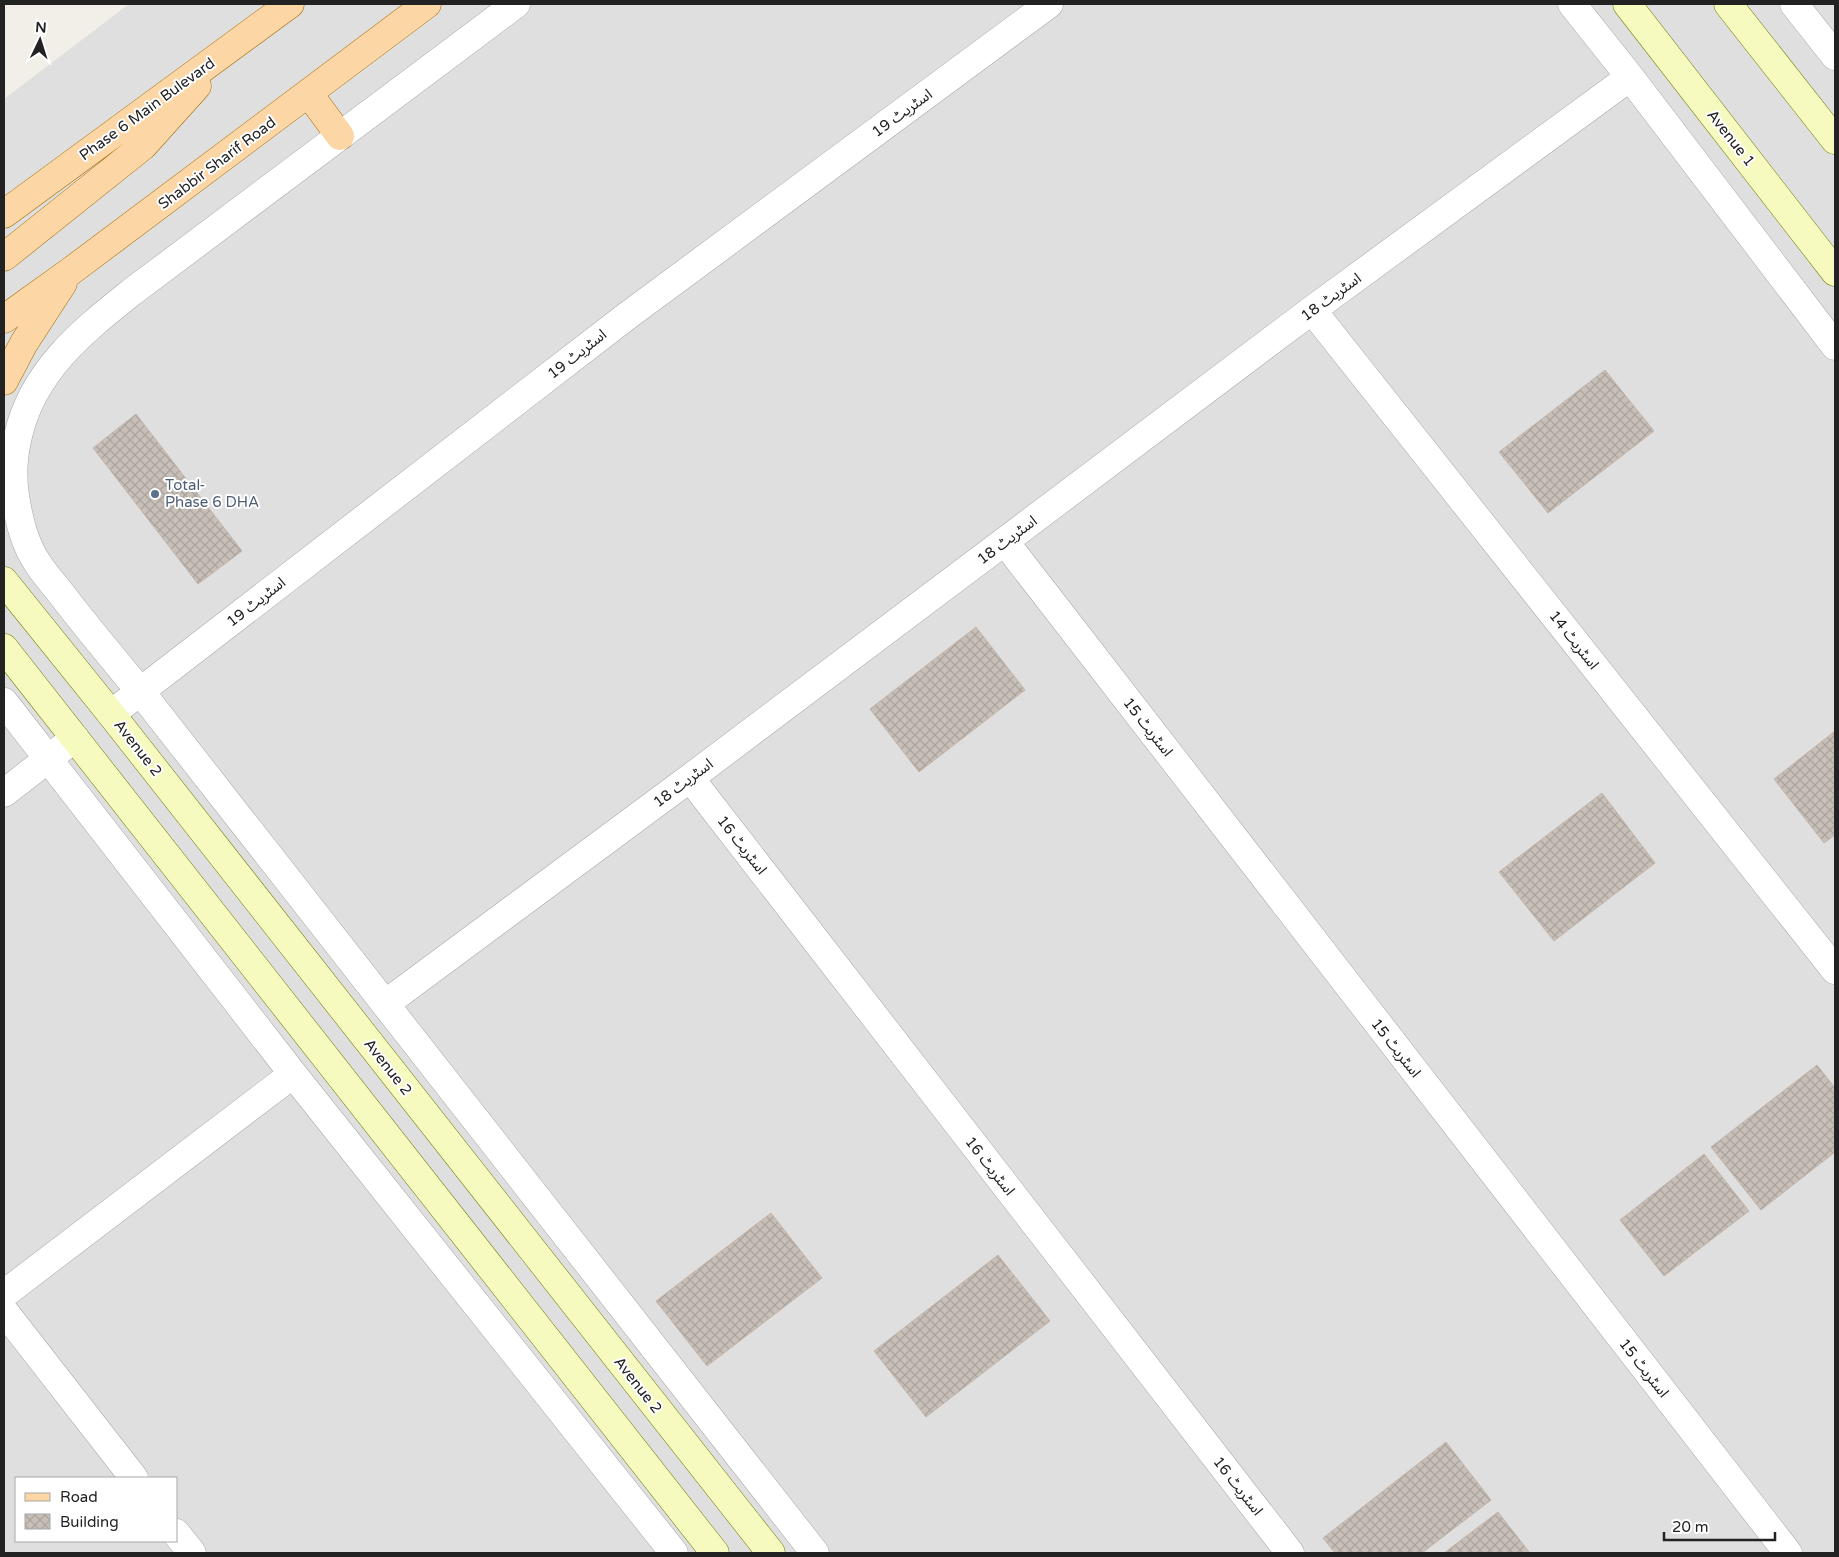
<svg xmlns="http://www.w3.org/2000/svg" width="1839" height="1557" viewBox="0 0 1839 1557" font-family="'Varela Round','Noto Sans Arabic',sans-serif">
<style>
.residential{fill:#e0dfdf;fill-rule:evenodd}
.building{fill:url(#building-cross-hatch);stroke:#c4b6ab}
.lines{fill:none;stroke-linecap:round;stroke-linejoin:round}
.minor-casing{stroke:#a9a9a9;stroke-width:29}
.secondary-casing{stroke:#707d05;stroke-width:29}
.primary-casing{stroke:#a06b00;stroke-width:29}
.minor{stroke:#fff;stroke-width:28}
.secondary{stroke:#f7fabf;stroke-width:28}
.primary{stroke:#fcd6a4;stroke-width:28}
.service-dot{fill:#5c6f8a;stroke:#fff;stroke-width:2}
.labels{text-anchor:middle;stroke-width:4;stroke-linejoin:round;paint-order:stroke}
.street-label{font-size:15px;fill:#222;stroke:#fff}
.service-label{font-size:15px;fill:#4e5e75;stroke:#fff;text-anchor:start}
</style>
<defs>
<pattern id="building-cross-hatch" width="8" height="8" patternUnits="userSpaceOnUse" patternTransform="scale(1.25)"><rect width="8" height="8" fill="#c7bfb8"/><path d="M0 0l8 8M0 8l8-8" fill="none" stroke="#aba49e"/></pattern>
</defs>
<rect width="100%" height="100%" fill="#f2efe9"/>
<path class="residential" d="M129,4H1835V1553H4V99ZM16,1478H176V1541H16Z"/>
<path class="building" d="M1605,370L1654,431L1548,513L1499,452Z
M136,414L242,551L198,584L93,448Z
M976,627L1025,690L919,772L870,709Z
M1835,731V835L1824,843L1774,779Z
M1602,793L1655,863L1554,941L1499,872Z
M1817,1065L1835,1088V1152L1761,1210L1711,1147Z
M1704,1154L1749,1211L1664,1276L1620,1220Z
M771,1213L822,1278L707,1366L656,1301Z
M998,1255L1050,1321L926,1417L874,1351Z
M1446,1442L1491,1500L1422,1553H1335L1323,1538Z
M1498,1512L1530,1553H1444Z"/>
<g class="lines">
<g class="minor-casing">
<path id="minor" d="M516,4L133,291C83,331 33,370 18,436C13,456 12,476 15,496C19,520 24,543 38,564C46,576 57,588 66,600C90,631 115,661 140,691L815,1553
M1572,4L1630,77L1835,346
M1794,4L1835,56
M1312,310L1835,970
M1005,542L1788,1553
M4,702L293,1074L674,1553
M111,714L627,316L1049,4
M690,778L1290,1553
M4,793L75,738
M385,1004L690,778L1312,310L1630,77
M4,1294L293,1074
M4,1311L134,1478
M176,1533L192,1553"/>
</g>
<g class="secondary-casing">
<path id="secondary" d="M1627,4L1835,272
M1728,4L1835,140
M4,581L111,714L771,1553
M4,648L715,1553"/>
</g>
<g class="primary-casing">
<path id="primary" d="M309,94L340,136
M4,214L290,4
M4,257L143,146L197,86
M4,319L71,271L427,4
M4,381L24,343L63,283"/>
</g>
<use href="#minor" class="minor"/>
<use href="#secondary" class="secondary"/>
<use href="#primary" class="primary"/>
</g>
<circle class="service-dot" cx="155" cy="494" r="5"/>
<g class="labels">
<g class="street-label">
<text transform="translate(147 109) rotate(-36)" y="5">Phase 6 Main Bulevard</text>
<text transform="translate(902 113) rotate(-36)" y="5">اسٹریٹ 19</text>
<text transform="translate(1731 138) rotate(52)" y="5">Avenue 1</text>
<text transform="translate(217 163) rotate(-37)" y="5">Shabbir Sharif Road</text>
<text transform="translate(1331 297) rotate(-36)" y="5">اسٹریٹ 18</text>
<text transform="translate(577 354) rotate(-38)" y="5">اسٹریٹ 19</text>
<text transform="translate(1007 540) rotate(-37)" y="5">اسٹریٹ 18</text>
<text transform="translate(256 602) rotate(-38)" y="5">اسٹریٹ 19</text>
<text transform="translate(1574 640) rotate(52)" y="5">اسٹریٹ 14</text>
<text transform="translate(1148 727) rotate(52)" y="5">اسٹریٹ 15</text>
<text transform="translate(138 748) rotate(52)" y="5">Avenue 2</text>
<text transform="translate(683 783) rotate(-37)" y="5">اسٹریٹ 18</text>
<text transform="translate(742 845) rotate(52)" y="5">اسٹریٹ 16</text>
<text transform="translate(1396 1048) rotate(52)" y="5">اسٹریٹ 15</text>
<text transform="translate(388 1067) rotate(52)" y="5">Avenue 2</text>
<text transform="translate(990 1166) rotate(52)" y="5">اسٹریٹ 16</text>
<text transform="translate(1644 1368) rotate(52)" y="5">اسٹریٹ 15</text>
<text transform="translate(638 1385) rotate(52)" y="5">Avenue 2</text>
<text transform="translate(1238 1486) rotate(52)" y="5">اسٹریٹ 16</text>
</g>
<g class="service-label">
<text x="165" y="490">Total-<tspan x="165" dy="17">Phase 6 DHA</tspan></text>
</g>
</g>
<rect width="1839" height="1557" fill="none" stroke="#222222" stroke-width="10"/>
<rect x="15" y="1477" width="162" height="65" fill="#ffffff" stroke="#a7a7a7"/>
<rect x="25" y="1493" width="25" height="8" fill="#fcd6a4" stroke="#a7a7a7"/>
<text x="60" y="1502" font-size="15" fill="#222222">Road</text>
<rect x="25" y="1514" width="25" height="15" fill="url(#building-cross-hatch)" stroke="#a7a7a7"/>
<text x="60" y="1527" font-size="15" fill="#222222">Building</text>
<g transform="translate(40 40) rotate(4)" stroke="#ffffff" stroke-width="4" paint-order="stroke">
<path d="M0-4L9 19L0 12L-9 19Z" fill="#222222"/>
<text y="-8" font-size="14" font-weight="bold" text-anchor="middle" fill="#222222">N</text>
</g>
<path d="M1664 1532v8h111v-8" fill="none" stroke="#222222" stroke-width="2.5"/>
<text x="1672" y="1532" font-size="15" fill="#222222" stroke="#ffffff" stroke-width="4" paint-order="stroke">20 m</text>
</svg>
